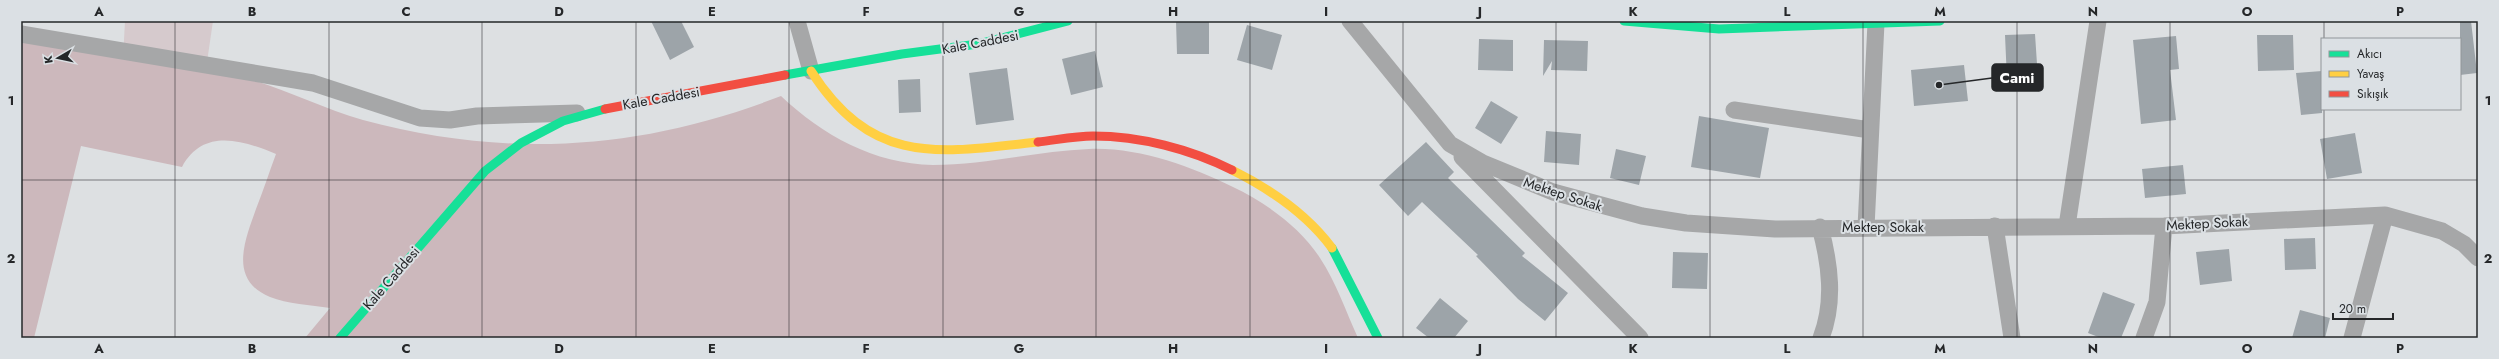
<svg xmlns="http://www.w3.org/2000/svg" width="2499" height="359" viewBox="0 0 2499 359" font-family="Jost,sans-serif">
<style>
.green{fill:#d6cacd}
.forest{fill:#ccb8bc}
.building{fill:#9da4a9}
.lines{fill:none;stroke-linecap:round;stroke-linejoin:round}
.street{stroke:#a6a7a8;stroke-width:17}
.fast{stroke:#16e098;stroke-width:9}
.slow{stroke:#ffcf43;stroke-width:9}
.jam{stroke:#f24e42;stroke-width:9}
.grid{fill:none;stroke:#252729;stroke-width:1;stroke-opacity:0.55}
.labels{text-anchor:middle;stroke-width:4;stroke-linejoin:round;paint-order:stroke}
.street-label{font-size:14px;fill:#252729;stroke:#dbe0e4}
.leader{fill:none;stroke:#252729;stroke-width:1.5}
.callout-dot{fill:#252729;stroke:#dbe0e4;stroke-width:1.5}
.callout{fill:#252729;stroke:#252729;stroke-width:1.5}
.callout-label{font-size:15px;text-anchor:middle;font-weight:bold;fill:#fff}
.neatline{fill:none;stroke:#252729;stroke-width:1.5}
.grid-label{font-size:13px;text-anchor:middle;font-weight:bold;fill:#252729}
</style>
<rect width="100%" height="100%" fill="#dde0e2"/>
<path class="green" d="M125,21H213L206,69L123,58Z"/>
<path class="forest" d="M21,40C72,49 124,58 175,67C199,71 225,73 249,79C288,90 324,109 363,120C507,159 642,150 781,96C822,135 874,164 933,165C985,165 1037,151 1089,149C1138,147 1190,166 1233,187C1265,202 1301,228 1320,258C1336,282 1346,312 1358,338H305L330,308C311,305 287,304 270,297C228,280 245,240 256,209C263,191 269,173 276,154C242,140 203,128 182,167L81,146L34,338H21Z"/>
<path class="building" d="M651,21H681L694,47L670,60Z
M1176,21H1209V54H1177Z
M2460,21H2471L2477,73L2460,75Z
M1247,25L1282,35L1272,70L1237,60Z
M2035,34L2038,79L2007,80L2005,35Z
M2257,35H2293L2294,70L2258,71Z
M2176,36L2179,69L2170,70L2176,120L2141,124L2133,40Z
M1479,39L1513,40V71L1478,70Z
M1544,40L1588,41L1587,71L1551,70L1552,61L1543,76Z
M1095,51L1103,87L1071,95L1062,59Z
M1964,65L1968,101L1914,106L1911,70Z
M1007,68L1014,120L976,125L969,73Z
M2322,71V113L2301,115L2296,73Z
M920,79L921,112L899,113L898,80Z
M1491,101L1518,117L1501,144L1475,128Z
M1699,116L1769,128L1760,178L1691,167Z
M1546,131L1581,134L1579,165L1544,162Z
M2355,133L2362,173L2327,179L2320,139Z
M1426,142L1454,172L1448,178L1525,253L1522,256L1568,293L1545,321L1518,299L1476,256L1478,255L1422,202L1408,216L1379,185Z
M1616,149L1646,156L1639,185L1610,178Z
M2183,165L2186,194L2145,198L2142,169Z
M2315,238L2316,269L2285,270L2284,239Z
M2229,249L2232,281L2200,285L2196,252Z
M1673,252L1708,253L1707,289L1672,288Z
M2103,292L2135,304L2121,338H2101L2088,333Z
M1440,298L1468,321L1454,338H1429L1416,328Z
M2300,310L2330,318L2325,338H2292Z"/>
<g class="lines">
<path class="street" d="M797,21L811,71
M1350,21L1450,144L1483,163L1553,192L1642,216L1686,223L1775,229L2164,226L2385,215L2442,231L2464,244L2478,258
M21,34L313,83L420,118L450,120L477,116L577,113
M1734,110L1870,130
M1462,157L1640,338
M1995,226L2012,338
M2067,226L2098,21
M1820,227C1830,264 1835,302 1821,338
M1866,227L1876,23
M2144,338L2157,302L2164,226
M2352,338L2385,215"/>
<path class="fast" d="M1624,21L1719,29L1940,21
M785,75L902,54L978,44L1068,21
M1332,248L1378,338
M340,338L485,171L521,143L563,121L605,109"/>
<path class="slow" d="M811,71C873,167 938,153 1038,142
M1232,170C1270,189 1306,213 1332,248"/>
<path class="jam" d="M605,109L785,75
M1038,142C1056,140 1075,136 1093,136C1140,136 1190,149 1232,170"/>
</g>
<path class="grid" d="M175,21V338M329,21V338M482,21V338M636,21V338M789,21V338M943,21V338M1096,21V338M1250,21V338M1403,21V338M1556,21V338M1710,21V338M1863,21V338M2017,21V338M2170,21V338M2324,21V39M2324,109V338M21,180H2478"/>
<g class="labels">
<g class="street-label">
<text transform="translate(980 42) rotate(-11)" y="5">Kale Caddesi</text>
<text transform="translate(661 98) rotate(-10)" y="5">Kale Caddesi</text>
<text transform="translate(1563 194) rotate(18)" y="5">Mektep Sokak</text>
<text transform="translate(2207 223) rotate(-3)" y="5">Mektep Sokak</text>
<text x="1883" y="232">Mektep Sokak</text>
<text transform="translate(391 278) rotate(-49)" y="5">Kale Caddesi</text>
</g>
</g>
<path class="leader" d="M1939 85L1992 78"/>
<circle class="callout-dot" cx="1939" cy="85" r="4"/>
<rect class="callout" x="1992" y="64" width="51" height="27" rx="4"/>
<g class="callout-label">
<text x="2017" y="83">Cami</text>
</g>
<rect width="2499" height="359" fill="none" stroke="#dbe0e4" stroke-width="44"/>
<rect x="2321" y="38" width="140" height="72" fill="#dbe0e4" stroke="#929699"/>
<rect x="2329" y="51" width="20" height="6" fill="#16e098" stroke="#929699"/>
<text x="2357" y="58" font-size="12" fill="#252729">Akıcı</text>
<rect x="2329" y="71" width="20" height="6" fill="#ffcf43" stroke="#929699"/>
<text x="2357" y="78" font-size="12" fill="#252729">Yavaş</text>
<rect x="2329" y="91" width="20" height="6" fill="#f24e42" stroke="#929699"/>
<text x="2357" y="98" font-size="12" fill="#252729">Sıkışık</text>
<g transform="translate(58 58) rotate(261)" stroke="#dbe0e4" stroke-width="3" paint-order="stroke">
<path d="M0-3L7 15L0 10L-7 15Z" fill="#252729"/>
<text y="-6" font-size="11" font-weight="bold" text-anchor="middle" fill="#252729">K</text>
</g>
<path d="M2333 313v6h60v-6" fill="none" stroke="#252729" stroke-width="2"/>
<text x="2339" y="313" font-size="12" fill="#252729" stroke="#dbe0e4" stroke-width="3" paint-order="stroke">20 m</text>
<rect x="22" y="22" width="2455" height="315" class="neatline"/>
<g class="grid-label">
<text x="99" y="16">A</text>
<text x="252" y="16">B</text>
<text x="406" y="16">C</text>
<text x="559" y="16">D</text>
<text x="712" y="16">E</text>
<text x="866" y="16">F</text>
<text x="1019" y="16">G</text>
<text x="1173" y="16">H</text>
<text x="1326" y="16">I</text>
<text x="1480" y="16">J</text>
<text x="1633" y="16">K</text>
<text x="1787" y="16">L</text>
<text x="1940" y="16">M</text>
<text x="2093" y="16">N</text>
<text x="2247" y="16">O</text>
<text x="2400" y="16">P</text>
<text x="11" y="105">1</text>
<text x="2488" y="105">1</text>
<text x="11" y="263">2</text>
<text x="2488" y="263">2</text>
<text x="99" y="353">A</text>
<text x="252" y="353">B</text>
<text x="406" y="353">C</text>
<text x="559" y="353">D</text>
<text x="712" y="353">E</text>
<text x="866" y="353">F</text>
<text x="1019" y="353">G</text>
<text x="1173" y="353">H</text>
<text x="1326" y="353">I</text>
<text x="1480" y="353">J</text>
<text x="1633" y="353">K</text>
<text x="1787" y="353">L</text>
<text x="1940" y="353">M</text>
<text x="2093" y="353">N</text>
<text x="2247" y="353">O</text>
<text x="2400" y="353">P</text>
</g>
</svg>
